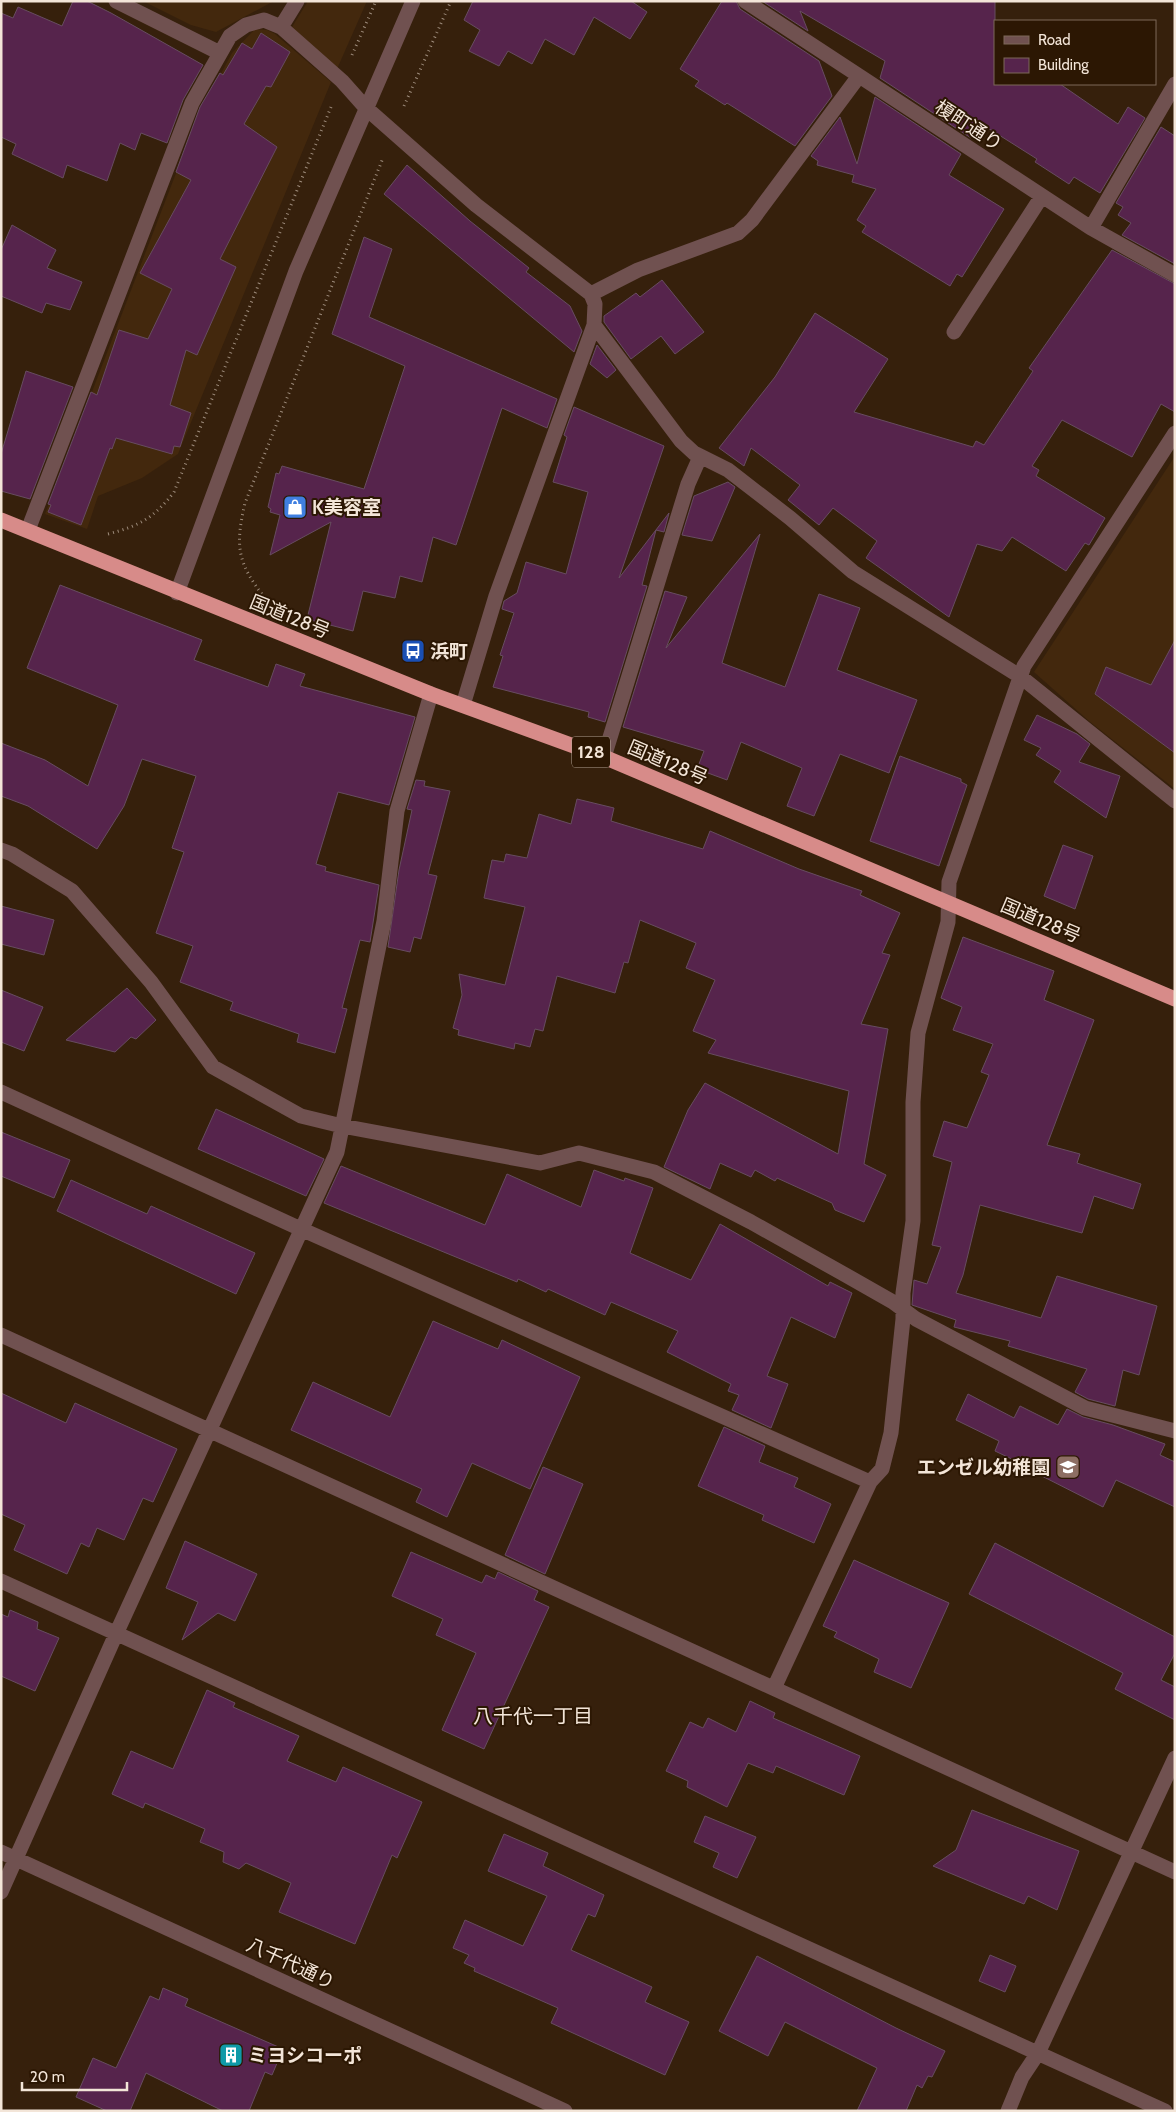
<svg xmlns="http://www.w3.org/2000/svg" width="1176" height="2112" viewBox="0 0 1176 2112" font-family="Cabin,'Noto Sans JP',sans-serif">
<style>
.built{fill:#43280d}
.building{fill:#56244c;stroke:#674c60}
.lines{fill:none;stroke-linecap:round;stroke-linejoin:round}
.path{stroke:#9e8c7c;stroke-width:3;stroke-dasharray:1 4;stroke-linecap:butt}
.minor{stroke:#705150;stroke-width:15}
.highway{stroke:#d78b89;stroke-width:15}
.labels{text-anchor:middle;stroke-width:4;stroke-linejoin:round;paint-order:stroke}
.shield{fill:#2c1703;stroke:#b7a798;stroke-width:1}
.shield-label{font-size:18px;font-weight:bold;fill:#f3e5d8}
.street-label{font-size:19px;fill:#f3e5d8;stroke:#2c1703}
.poi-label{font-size:19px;font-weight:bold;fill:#f3e5d8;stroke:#2c1703;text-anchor:start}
.neighbourhood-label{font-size:20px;fill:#f3e5d8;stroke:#2c1703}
</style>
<rect width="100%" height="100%" fill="#36200c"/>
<path class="built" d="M143,1H274L216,32L191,25Z
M308,1H367L337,69L292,27Z
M255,29L267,30L275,34L331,82L178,454L142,478L98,496L87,529L45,514L198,116L232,53Z
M1175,456V789L1089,721L1034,672Z"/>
<path class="building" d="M73,1H87L111,13L203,65L183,100L167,143L141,133L135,150L120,143L107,181L67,165L63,178L12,154L16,144L1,137V13L13,18L18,7L62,26Z
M473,1H631L647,12L630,39L594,17L574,55L545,39L532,64L508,51L499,66L469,51L480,30L464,20Z
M722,1H736L740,9L819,61L832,96L795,146L727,103L725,105L695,86L699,81L680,69Z
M762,1H995V84H1060L1118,124L1128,107L1145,118L1100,193L1074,177L1069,184L1035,162L1037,159L980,123L971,138L880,78L885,61L800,11L808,31Z
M261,33L290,52L271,87L266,86L244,124L277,147L220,259L236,267L197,355L186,350L170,405L191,413L180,447L174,446L172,454L116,438L112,449L110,448L81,525L48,512L51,505L48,504L91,392L97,395L119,330L148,339L172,289L140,273L191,180L176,172L200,107L220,73L223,75L242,43L252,49Z
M875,97L961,154L949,175L1004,209L962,277L957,274L950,286L862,232L866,226L857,220L876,189L852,182L854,175L817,165L818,161L811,156L840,117L857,164Z
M1161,127L1175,136V264L1122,235L1131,223L1118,215L1123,207L1116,203Z
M407,165L470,221L529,268L526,272L570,306L582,331L574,352L384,194Z
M12,225L56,250L47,268L82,282L70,310L46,303L42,313L1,296V250Z
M364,237L392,249L369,317L557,399L547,428L502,408L456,545L433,537L422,582L400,576L395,598L363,591L353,631L307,619L331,522L270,555L280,515L270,512L271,509L268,507L276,473L279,474L282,466L364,489L405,366L332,334Z
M1112,250L1175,284V412L1161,404L1132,457L1062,420L1032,466L1039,470L1036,476L1105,518L1089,545L1085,543L1066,571L1012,537L1002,551L977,544L949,617L866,558L877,541L833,508L819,525L788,500L800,485L751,448L744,466L719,448L775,377L815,313L888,359L854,412L973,447L976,441L984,445L1033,371L1029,368Z
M662,280L704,332L675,354L661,336L631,359L604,322V316L636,293L640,297Z
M597,345L616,370L607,378L590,364Z
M26,371L73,387L30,499L1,491V454Z
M574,407L664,446L619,578L669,513L664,532L656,530L642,585L647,586L605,722L588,717L589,712L493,687L503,656L500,655L514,613L502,609L504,601L517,593L526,562L566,574L588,492L553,482L567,437L564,435Z
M728,482L735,487L712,541L682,535L694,496Z
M760,534L722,663L785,687L819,594L860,608L837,670L917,700L889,773L840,754L814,816L787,806L802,768L741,742L727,780L697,769L704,751L623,727L665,591L687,597L666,648Z
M60,585L202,640L194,660L268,687L276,664L305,674L300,686L415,717L389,805L338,792L316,864L326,867L325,871L379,885L370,942L360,940L342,1008L347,1009L335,1053L297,1042L299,1034L230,1010L233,1002L180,982L193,946L156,933L184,852L172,848L196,776L142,759L124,806L97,849L28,806L1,796V743L45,760L88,786L118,705L27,668Z
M1175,640V753L1095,694L1106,667L1151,685Z
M1037,715L1077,734L1090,744L1079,762L1120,776L1106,818L1054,782L1061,771L1036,755L1041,748L1024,740Z
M900,756L961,779V782L967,785L939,866L870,841Z
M416,780L425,781L424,786L450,791L428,874L437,876L421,939L414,937L410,952L388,947L399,870L412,810L407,809Z
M577,799L614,808L611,821L703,849L710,831L799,869L862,891L860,895L900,913L882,953L890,955L861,1024L888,1029L864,1164L886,1175L864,1222L835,1210L832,1203L777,1178L775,1181L755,1170L751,1177L720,1163L710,1189L664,1167L688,1110L705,1083L838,1154L849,1091L708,1053L716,1040L693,1031L715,980L686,968L696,943L640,920L628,963L624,962L615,993L557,976L543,1031L535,1029L530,1047L515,1043L514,1049L458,1035L459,1030L453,1028L462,995L459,974L505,985L525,907L484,898L492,860L504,862L506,854L527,858L539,814L571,824Z
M1063,845L1093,856L1075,909L1044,896Z
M1,906L54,920L44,955L1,944Z
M963,937L1054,971L1044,1000L1094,1020L1047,1145L1080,1154L1077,1163L1141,1184L1133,1209L1094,1196L1082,1233L980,1205L963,1275L956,1293L1041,1318L1057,1276L1157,1306L1139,1375L1123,1370L1115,1406L1088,1399L1075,1392L1087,1369L1008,1346L1010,1341L954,1327L956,1320L912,1305L914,1280L927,1284L941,1247L932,1245L952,1162L933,1156L944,1121L967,1128L989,1075L981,1072L993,1044L953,1030L962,1007L941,998Z
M127,988L156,1020L136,1039L131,1037L115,1052L66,1040Z
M1,990L43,1007L24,1051L1,1042Z
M216,1109L324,1159L306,1196L198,1149Z
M1,1132L70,1160L54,1198L1,1176Z
M341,1166L485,1225L507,1174L581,1207L594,1170L624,1181L625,1178L653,1188L630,1253L691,1280L720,1224L828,1286L830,1282L852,1293L835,1338L791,1317L767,1376L788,1384L771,1428L732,1410L739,1395L728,1391L731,1384L667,1352L678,1331L611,1302L605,1315L548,1289L546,1292L518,1279L517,1282L324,1203Z
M71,1180L147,1214L151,1206L255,1253L236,1294L57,1211Z
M433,1321L498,1349L502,1340L580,1377L530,1489L472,1463L447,1517L416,1502L422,1489L291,1430L313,1382L390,1417Z
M1,1393L66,1423L75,1403L177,1449L153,1502L143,1498L124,1540L97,1528L89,1547L81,1543L67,1574L14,1550L25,1525L1,1514Z
M968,1394L1014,1418L1020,1406L1058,1425L1067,1409L1083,1417L1113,1425L1165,1444L1160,1455L1175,1462V1507L1116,1480L1103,1507L1034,1472L1035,1470L995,1451L999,1441L956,1420Z
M724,1427L765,1446L759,1462L798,1478L794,1487L831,1504L814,1543L762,1520L764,1515L698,1486Z
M543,1467L583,1484L545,1574L505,1555Z
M185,1541L257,1574L235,1621L218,1613L182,1640L198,1602L166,1588Z
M995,1543L1175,1637V1653L1161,1680L1175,1687V1720L1115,1689L1123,1673L969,1594Z
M411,1552L482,1583L486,1575L495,1579L498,1572L538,1591L534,1600L549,1607L484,1749L442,1730L476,1653L436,1635L443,1619L392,1596Z
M854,1560L949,1603L911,1688L874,1672L879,1659L834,1637L837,1632L823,1626Z
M10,1610L38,1622L37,1629L59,1638L35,1691L1,1676V1614L8,1617Z
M207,1690L235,1703L233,1707L299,1736L287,1761L336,1782L343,1767L422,1802L397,1858L392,1855L355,1944L279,1912L291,1883L246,1863L239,1869L223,1862L224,1852L200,1842L205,1829L145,1803L143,1808L112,1794L131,1751L173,1769Z
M750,1701L775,1713L773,1718L860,1756L844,1795L776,1766L773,1773L748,1763L727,1807L687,1787L688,1781L666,1771L690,1722L703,1728L708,1718L736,1732Z
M972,1810L1079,1851L1057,1910L1028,1896L1024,1904L933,1866L956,1850Z
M705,1816L756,1837L737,1878L713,1867L719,1853L694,1842Z
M504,1834L548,1853L543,1866L604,1895L595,1917L588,1914L571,1950L652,1987L645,2002L689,2022L665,2075L551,2023L558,2008L474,1971L475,1968L464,1963L469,1955L453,1948L465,1920L523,1946L547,1896L488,1871Z
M990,1955L1016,1966L1005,1992L979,1981Z
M757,1956L896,2028L945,2051L932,2077L928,2076L922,2088L917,2085L906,2111H857L877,2068L785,2022L768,2056L719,2031Z
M163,1988L188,1999L185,2006L283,2049L272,2075L265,2072L249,2111H223L146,2073L130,2111H107L76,2097L93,2058L116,2068L150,1996L159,2000Z"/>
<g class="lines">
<path class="path" d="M352,55L376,1
M404,106L451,1
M108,534C139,526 154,518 174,492L331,107
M265,598C237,563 235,546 245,503L383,158"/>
<path class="minor" d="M116,1L220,53
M745,1L1091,228L1175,275
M281,27L297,1
M1091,228L1175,84
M591,294L638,270L738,233L752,220L859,76
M954,332L1042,196
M28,530L192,103L230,36L246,25L264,20L281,27L342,81L366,108L476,205L591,294L595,304L594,325L681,441L694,453L728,470L790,518L853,572L1021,677L1175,801
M177,593L296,271L413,1
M463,705L496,596L594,325
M604,757L688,484L700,457
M1,850L12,854L72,891L151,982L213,1067L301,1116L342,1126L540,1163L579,1153L654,1172L751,1222L842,1273L893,1302L916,1319L1085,1408L1175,1431
M1,1092L303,1230L870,1482
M1,1335L1175,1872
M1,1581L1165,2111
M774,1688L870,1482L882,1469L891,1433L903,1319V1293L913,1221V1102L918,1033L948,922L949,882L1024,666L1175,433
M1,1852L565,2111
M1,1892L116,1634L337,1152L384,921L397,811L431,694
M1008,2111L1022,2077L1038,2053L1175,1758"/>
<path class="highway" d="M1,520L431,694L604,757L1175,999"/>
</g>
<defs>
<g id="shop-square" transform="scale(1.25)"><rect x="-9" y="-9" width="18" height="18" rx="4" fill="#3f7fe0" stroke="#2c1703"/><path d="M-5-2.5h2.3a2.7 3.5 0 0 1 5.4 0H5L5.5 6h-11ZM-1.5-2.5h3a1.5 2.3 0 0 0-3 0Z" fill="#fff"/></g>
<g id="bus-square" transform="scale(1.25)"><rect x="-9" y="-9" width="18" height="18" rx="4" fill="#1a4fb4" stroke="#2c1703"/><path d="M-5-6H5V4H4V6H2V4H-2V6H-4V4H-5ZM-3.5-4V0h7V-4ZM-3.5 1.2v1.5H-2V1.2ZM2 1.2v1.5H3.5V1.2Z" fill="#fff"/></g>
<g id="school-square" transform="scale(1.25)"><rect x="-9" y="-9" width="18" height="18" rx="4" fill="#8d6e63" stroke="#2c1703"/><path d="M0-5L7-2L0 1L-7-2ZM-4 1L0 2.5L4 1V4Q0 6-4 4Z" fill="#fff"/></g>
<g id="building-square" transform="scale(1.25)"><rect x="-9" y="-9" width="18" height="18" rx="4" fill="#0f9aa8" stroke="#2c1703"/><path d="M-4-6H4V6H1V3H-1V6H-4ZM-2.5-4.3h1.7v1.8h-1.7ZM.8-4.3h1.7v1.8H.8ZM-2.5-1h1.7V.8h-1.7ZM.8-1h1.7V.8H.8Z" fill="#fff"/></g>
</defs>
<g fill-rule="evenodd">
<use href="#shop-square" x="295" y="507"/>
<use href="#bus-square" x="413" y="651"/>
<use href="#school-square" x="1068" y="1467"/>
<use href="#building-square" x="231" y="2055"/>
</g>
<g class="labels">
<rect class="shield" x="572" y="736.5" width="38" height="31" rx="4"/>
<g class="shield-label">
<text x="591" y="758">128</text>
</g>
<g class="street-label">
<text transform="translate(969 125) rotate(33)" y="7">榎町通り</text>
<text transform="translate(290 616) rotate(22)" y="7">国道128号</text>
<text transform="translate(668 762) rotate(23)" y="7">国道128号</text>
<text transform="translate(1041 920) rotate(23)" y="7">国道128号</text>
<text transform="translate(291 1963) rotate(25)" y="7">八千代通り</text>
</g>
<g class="poi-label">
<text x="312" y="514">K美容室</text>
<text x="430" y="658">浜町</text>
<text x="1050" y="1474" text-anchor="end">エンゼル幼稚園</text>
<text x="248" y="2062">ミヨシコーポ</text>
</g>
<g class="neighbourhood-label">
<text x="533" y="1723">八千代一丁目</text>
</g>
</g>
<rect width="1176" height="2112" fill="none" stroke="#f3e5d8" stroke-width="5"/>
<rect x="994" y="20" width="162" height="65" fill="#2c1703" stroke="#7c6958"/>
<rect x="1004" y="36" width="25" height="8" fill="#705150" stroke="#7c6958"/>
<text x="1038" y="45" font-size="15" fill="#f3e5d8">Road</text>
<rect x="1004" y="58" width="25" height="15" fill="#56244c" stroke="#7c6958"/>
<text x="1038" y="70" font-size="15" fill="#f3e5d8">Building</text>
<path d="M22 2082v8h105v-8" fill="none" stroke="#f3e5d8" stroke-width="2.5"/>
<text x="30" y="2082" font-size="15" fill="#f3e5d8" stroke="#2c1703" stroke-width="4" paint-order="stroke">20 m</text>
</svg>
